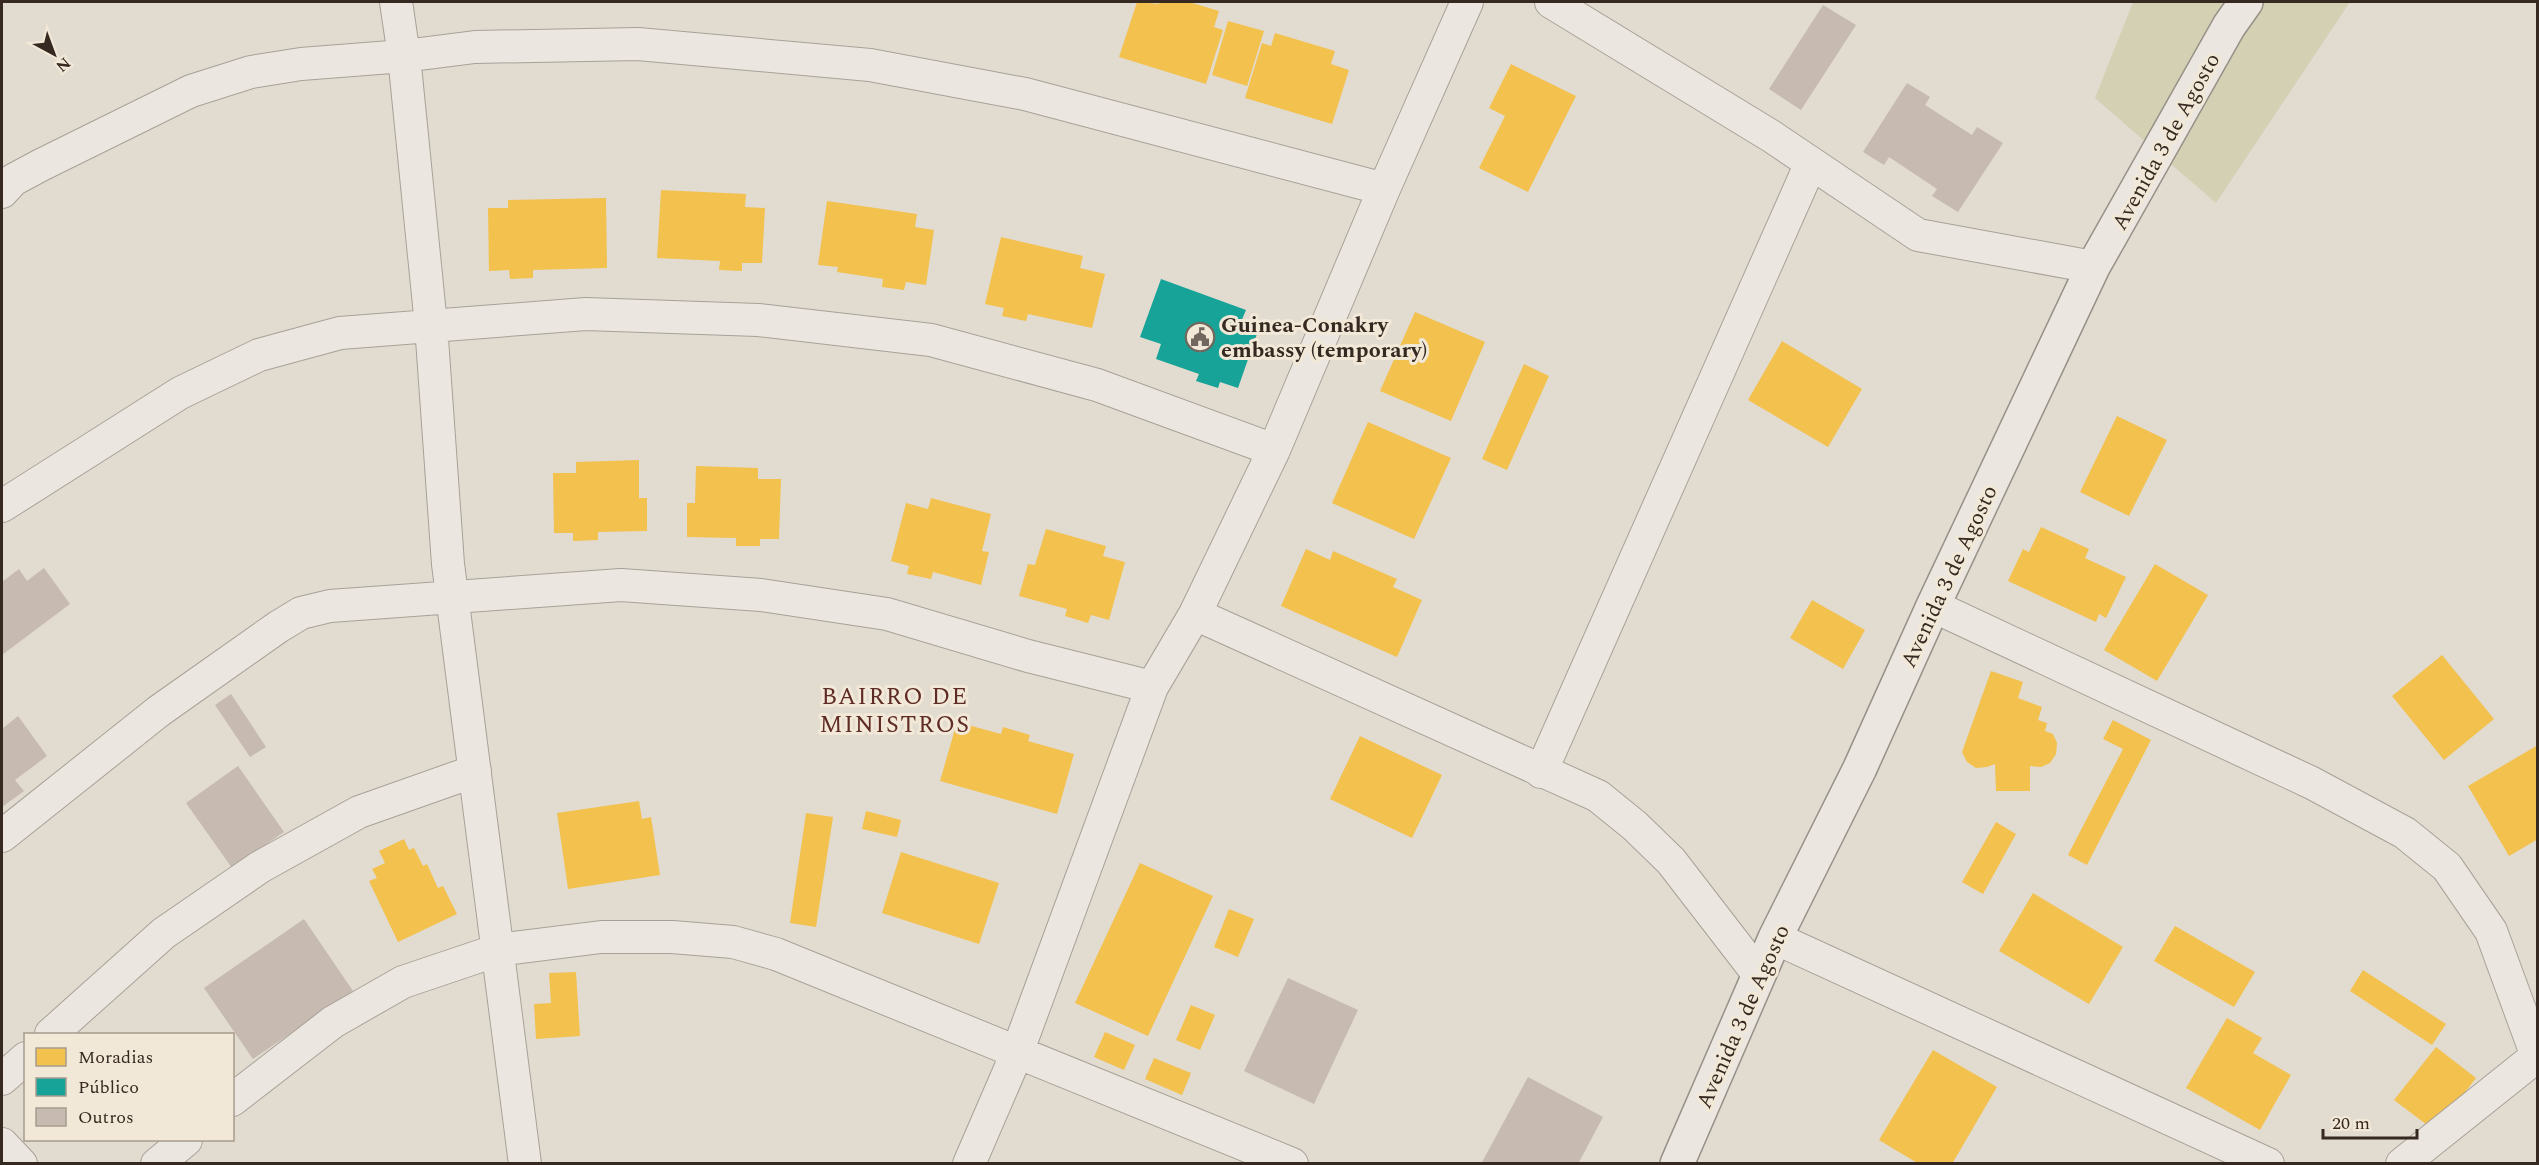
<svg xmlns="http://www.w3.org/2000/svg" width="2539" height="1165" viewBox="0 0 2539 1165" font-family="Spectral,serif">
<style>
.green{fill:#d3d0b4}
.homes{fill:#f2c14e}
.public{fill:#17a398}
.building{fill:#c6bab1}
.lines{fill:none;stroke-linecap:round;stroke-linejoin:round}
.street-casing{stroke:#a8a198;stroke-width:34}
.secondary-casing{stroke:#979088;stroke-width:36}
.street{stroke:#ebe7e0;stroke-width:32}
.secondary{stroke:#ebe7e0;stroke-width:33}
.labels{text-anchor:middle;stroke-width:6;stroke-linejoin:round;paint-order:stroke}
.street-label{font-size:22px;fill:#362921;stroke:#f2e8d7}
.poi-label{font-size:22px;font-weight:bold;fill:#362921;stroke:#f2e8d7;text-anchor:start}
.neighbourhood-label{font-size:24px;letter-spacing:1.5px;fill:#5e2b25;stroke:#f2e8d7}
</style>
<rect width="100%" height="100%" fill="#e2dbd0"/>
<path class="green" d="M2133,2H2350L2216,203L2095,98Z"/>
<path class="homes" d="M1137,2L1159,4V2H1189L1219,11L1214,27L1223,30L1206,84L1119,57Z
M1228,21L1264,31L1247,86L1212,75Z
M1275,33L1335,51L1331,64L1349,70L1332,124L1245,98L1262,43L1271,46Z
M1511,64L1576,96L1528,192L1479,168L1505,116L1489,108Z
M661,190L746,194L745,207L765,208L762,263H742V271L719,270L720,261L657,258Z
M606,198L607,268L533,270V278L510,279L509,270L489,271L488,208H508V200Z
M827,201L917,214L915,227L934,230L926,285L906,282L904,290L882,287L883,279L837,272L838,267L818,265Z
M1001,237L1083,256L1080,268L1105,274L1092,328L1028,314L1026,321L1002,316L1004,308L985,304Z
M1415,312L1485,342L1451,421L1380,391Z
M1782,341L1862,389L1828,447L1748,400Z
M1524,364L1549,376L1507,470L1482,459Z
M2117,416L2167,440L2129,516L2080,492Z
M1368,422L1451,458L1414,539L1332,503Z
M639,460V498H647V531L598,532V540L573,541V533H554L553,473H576V462Z
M696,466L758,468V479H781L779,539H760V546H736V538L687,537V503H695Z
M931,498L991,514L982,551L989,552L981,585L933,572L931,579L907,574L909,566L891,561L906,503L928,509Z
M2041,527L2089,549L2085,558L2126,577L2106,618L2099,614L2096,622L2008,581L2023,549L2029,552Z
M1046,529L1106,546L1103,556L1125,562L1109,620L1091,615L1088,623L1065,616L1067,609L1019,596L1028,564L1035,565Z
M1306,549L1330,560L1333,551L1397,579L1393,587L1422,600L1397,657L1281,606Z
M2155,564L2208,595L2157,681L2104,650Z
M1812,600L1865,630L1843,669L1790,638Z
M2442,655L2494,719L2444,760L2392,696Z
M1991,671L2023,682L2018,698L2042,707L2038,720L2047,723L2045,731L2053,734L2057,743L2056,754L2050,763L2041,767L2030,766V791H1996L1995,764L1987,767L1976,768L1967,762L1962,752Z
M2113,720L2151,740L2087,865L2068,855L2123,749L2103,739Z
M957,722L1001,734L1003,727L1030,735L1028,741L1074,754L1057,814L940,781Z
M1360,736L1442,775L1412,838L1330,799Z
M2538,745V839L2509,856L2468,786Z
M639,801L642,819L651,817L660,875L568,889L557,813Z
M866,811L901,820L897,837L862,829Z
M806,813L833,817L816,927L790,923Z
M1996,822L2016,834L1983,894L1962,882Z
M404,839L409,850L414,848L423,866L427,864L438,888L443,886L457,914L398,942L369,881L377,878L372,869L385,863L379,851Z
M901,852L999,883L979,944L882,913Z
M1140,863L1213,896L1148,1036L1075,1003Z
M2033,893L2123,947L2089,1004L1999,951Z
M1229,909L1254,919L1238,957L1214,947Z
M2175,926L2255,972L2234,1007L2154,961Z
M2363,970L2446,1024L2432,1045L2350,991Z
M576,972L580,1036L536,1039L534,1004L551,1003L549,973Z
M1191,1005L1215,1015L1200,1050L1176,1040Z
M2227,1018L2262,1038L2253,1053L2291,1075L2260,1130L2186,1088Z
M1105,1032L1135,1045L1124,1070L1094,1057Z
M2436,1047L2476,1078L2435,1131L2394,1100Z
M1933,1050L1997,1087L1952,1164H1919L1879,1140Z
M1154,1058L1191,1073L1182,1095L1145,1079Z"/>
<path class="public" d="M1161,279L1246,310L1241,322L1259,328L1238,388L1220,382L1218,388L1196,381L1199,374L1156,359L1161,344L1140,337Z"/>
<path class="building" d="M1823,5L1856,25L1801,110L1769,89Z
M1907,83L1930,97L1925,105L1972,135L1977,127L2003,143L1958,212L1932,196L1937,189L1889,157L1884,165L1863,152Z
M44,568L70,604L2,655V582L19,569L27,581Z
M231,694L266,747L250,757L215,705Z
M18,716L47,756L15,780L24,791L2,807V729Z
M238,766L284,832L232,868L186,803Z
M304,919L353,991L253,1059L204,988Z
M1288,978L1358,1010L1314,1104L1244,1071Z
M1528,1077L1603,1117L1578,1164H1481Z"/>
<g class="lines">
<g class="street-casing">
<path id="street" d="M396,2L404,56L475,47L638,44L870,65L1025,94L1384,189
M1551,2L1771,136L1918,235L2093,267
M2,192L13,180L41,165L191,91L251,72L301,64L404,56L431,325L448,564L525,1164
M2,506L180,393L259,355L340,333L586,314L758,320L931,340L1097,385L1274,450
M1933,606L2312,783L2405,833L2447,867L2491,931L2538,1059
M1195,614L1598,796L1635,826L1671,861L1759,975
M1541,772L1811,163
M2,836L159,711L278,627L301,613L330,606L621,585L761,595L887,614L1028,656L1152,687
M1775,938L2268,1164
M51,1034L164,933L260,867L359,812L475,771
M2,1079L26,1058
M232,1100L333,1022L403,982L498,950L601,937H672L733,942L776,954L1292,1164
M2,1144L21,1164
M157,1164L186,1140
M969,1164L1017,1053L1152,687L1195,614L1274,450L1384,189L1467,2
M2402,1164L2537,1056"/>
</g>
<g class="secondary-casing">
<path id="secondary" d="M1677,1164L1775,938L1860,768L1933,606L2093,267L2229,26L2246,2"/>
</g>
<use href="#street" class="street"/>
<use href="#secondary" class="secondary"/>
</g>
<defs>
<g id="civic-ring" transform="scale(1.5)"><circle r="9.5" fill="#f2e8d7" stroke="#72675e" stroke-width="1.5"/><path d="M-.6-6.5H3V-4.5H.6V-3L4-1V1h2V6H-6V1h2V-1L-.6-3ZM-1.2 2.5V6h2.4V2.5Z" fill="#72675e"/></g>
</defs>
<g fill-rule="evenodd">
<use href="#civic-ring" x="1200" y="337"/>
</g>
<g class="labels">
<g class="street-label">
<text transform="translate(2165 141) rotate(-61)" y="8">Avenida 3 de Agosto</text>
<text transform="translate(1948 576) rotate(-65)" y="8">Avenida 3 de Agosto</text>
<text transform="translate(1742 1016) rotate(-66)" y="8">Avenida 3 de Agosto</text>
</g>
<g class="poi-label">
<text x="1221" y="332">Guinea-Conakry<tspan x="1221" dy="25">embassy (temporary)</tspan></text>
</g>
<g class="neighbourhood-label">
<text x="895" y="704">BAIRRO DE<tspan x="895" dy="28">MINISTROS</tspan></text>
</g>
</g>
<rect width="2539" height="1165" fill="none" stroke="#362921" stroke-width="6"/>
<rect x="24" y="1033" width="210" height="108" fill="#f2e8d7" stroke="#a79c8e" stroke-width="1.5"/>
<rect x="36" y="1048" width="30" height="18" fill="#f2c14e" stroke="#a79c8e" stroke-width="1.5"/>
<text x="78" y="1063" font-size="18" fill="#362921">Moradias</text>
<rect x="36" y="1078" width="30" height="18" fill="#17a398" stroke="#a79c8e" stroke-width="1.5"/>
<text x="78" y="1093" font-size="18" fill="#362921">Público</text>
<rect x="36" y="1108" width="30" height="18" fill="#c6bab1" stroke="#a79c8e" stroke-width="1.5"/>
<text x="78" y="1123" font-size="18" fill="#362921">Outros</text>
<g transform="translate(54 54) rotate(139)" stroke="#f2e8d7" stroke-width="4.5" paint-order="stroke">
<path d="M0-4.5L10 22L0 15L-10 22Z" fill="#362921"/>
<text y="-9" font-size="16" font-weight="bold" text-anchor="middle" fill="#362921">N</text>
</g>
<path d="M2323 1129v9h94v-9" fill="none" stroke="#362921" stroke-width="3"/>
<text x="2332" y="1129" font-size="18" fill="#362921" stroke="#f2e8d7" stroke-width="4.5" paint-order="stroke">20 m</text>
</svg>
